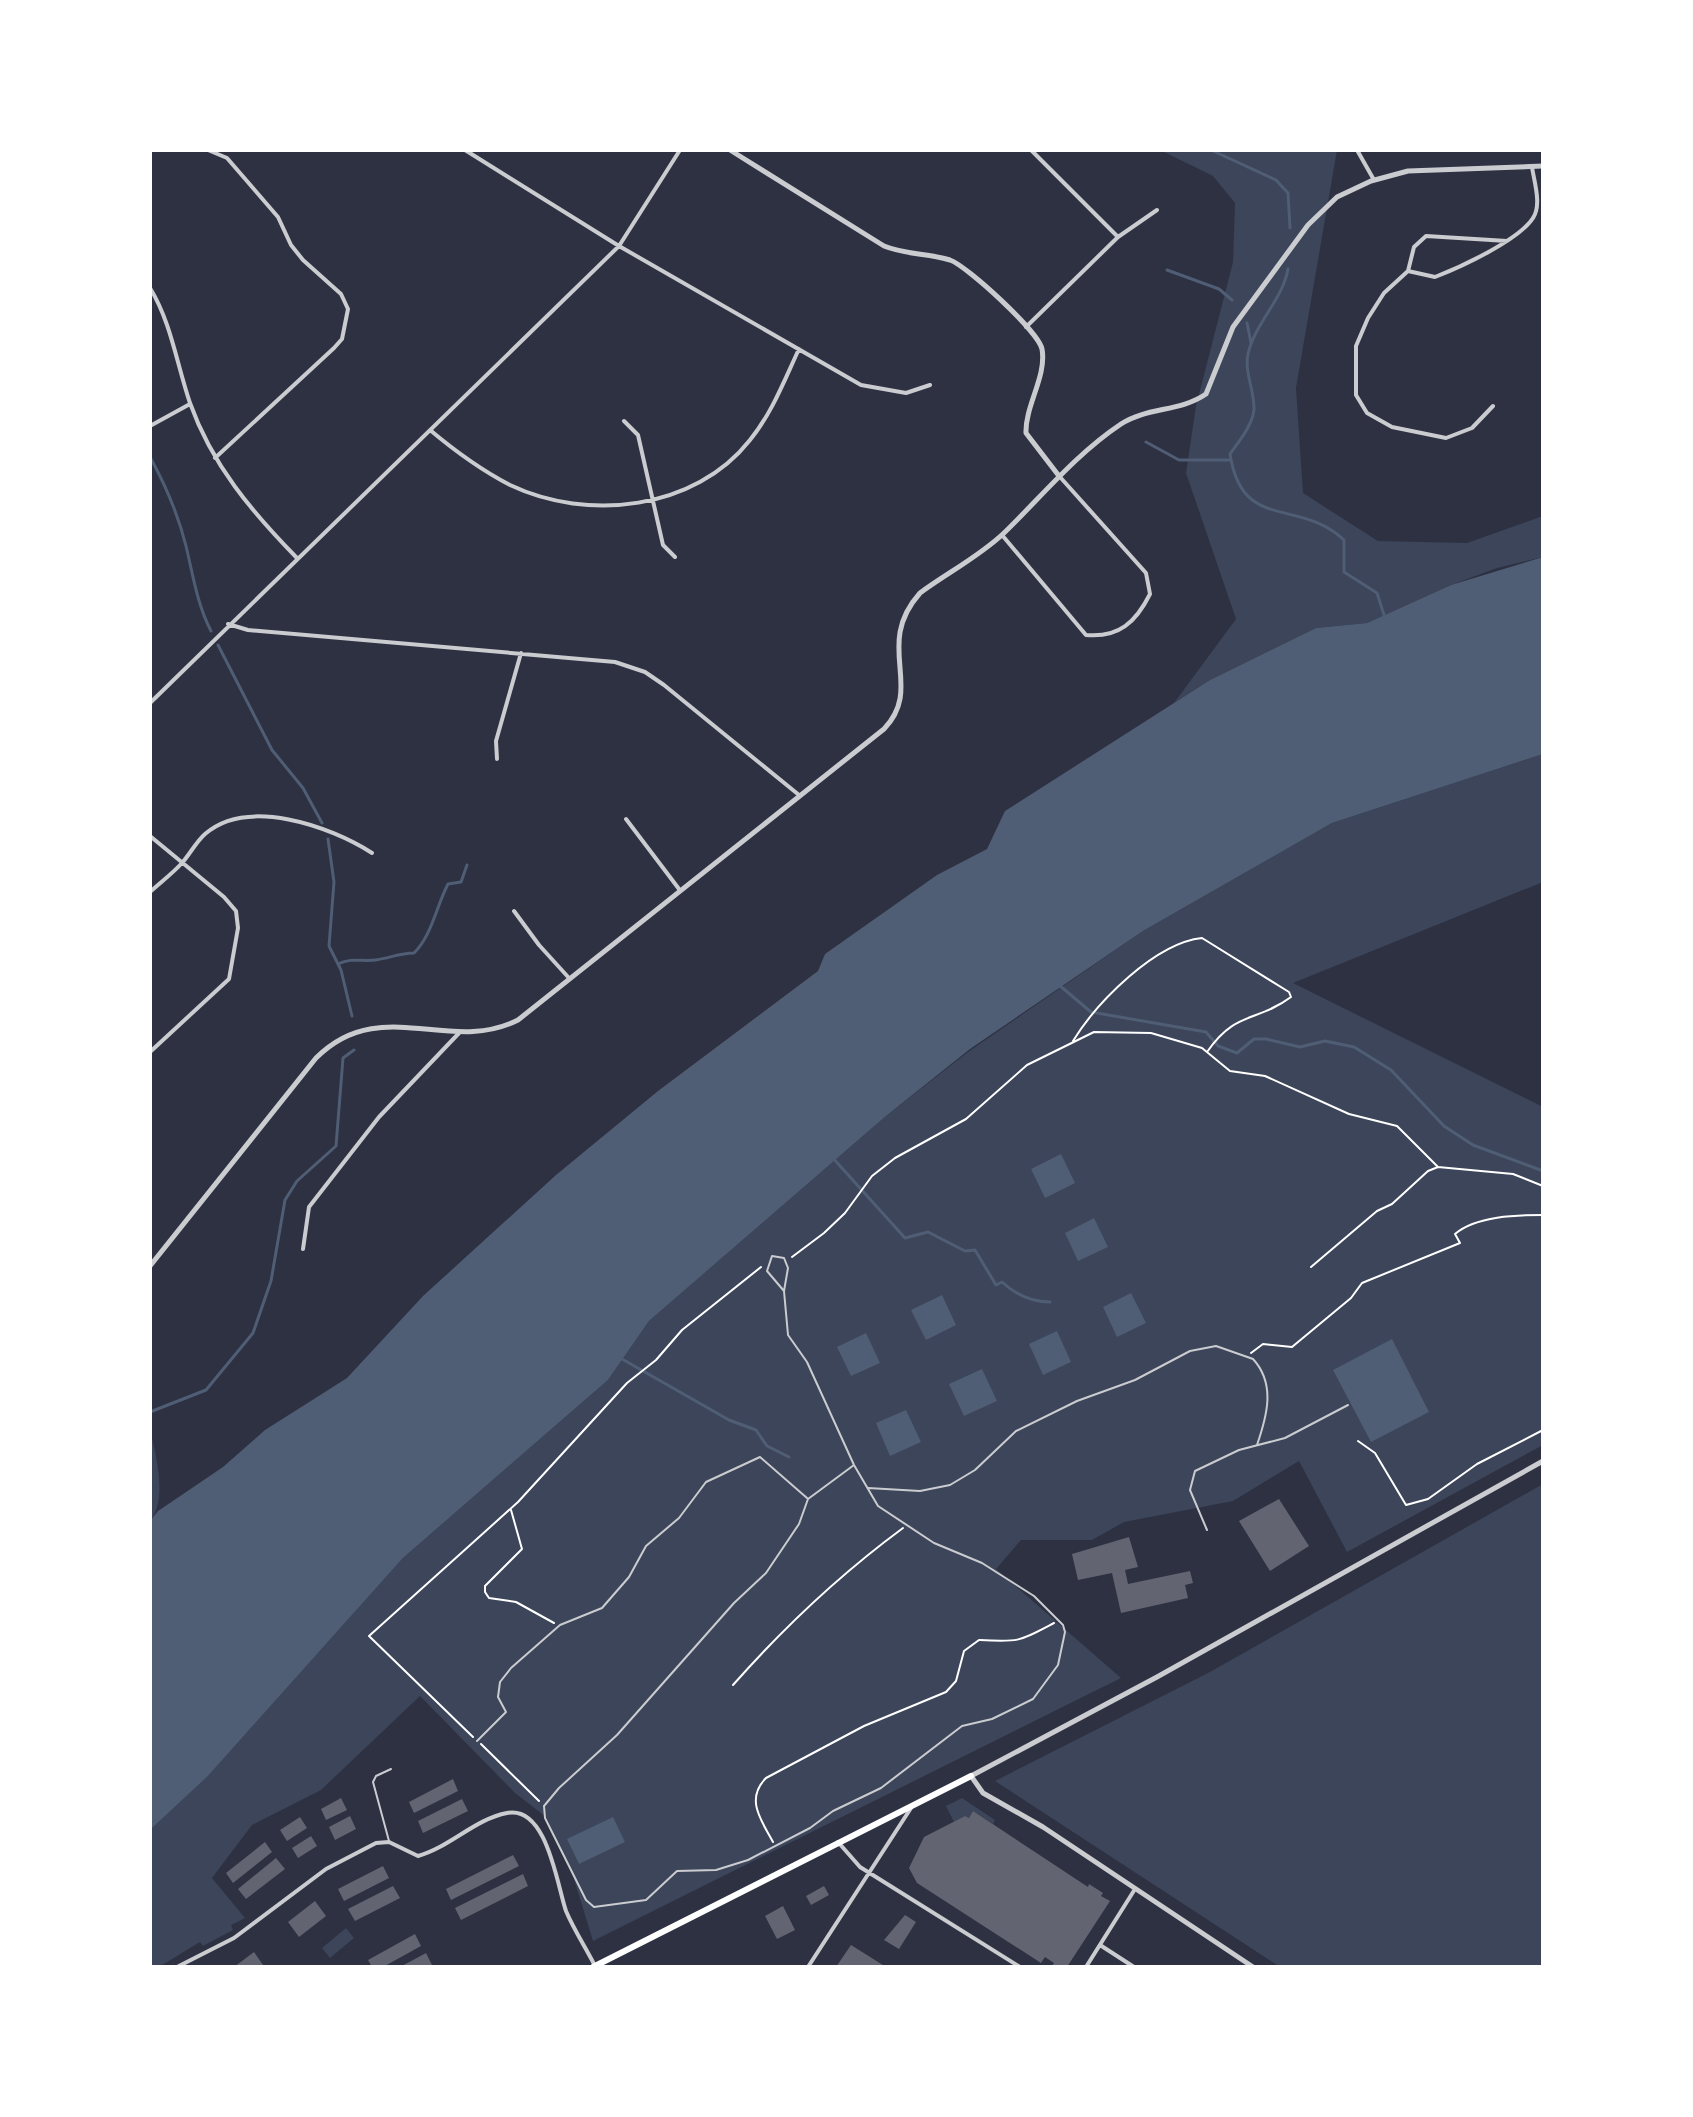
<svg xmlns="http://www.w3.org/2000/svg" width="1693" height="2117" viewBox="0 0 1693 2117" font-family="'Fira Sans Condensed',sans-serif">
<style>
.green{fill:#3c4559}
.water{fill:#4f5d75}
.lines{fill:none;stroke-linecap:round;stroke-linejoin:round}
.stream{stroke:#4f5d75;stroke-width:3}
.building{fill:#626471}
.path{stroke:#fff;stroke-width:2}
.service{stroke:#caccd0;stroke-width:2}
.minor{stroke:#caccd0;stroke-width:4}
.tertiary{stroke:#caccd0;stroke-width:5}
.secondary{stroke:#fff;stroke-width:6}
</style>
<rect width="100%" height="100%" fill="#2d3142"/>
<path class="green" d="M1160,150H1337L1296,388L1303,493L1378,541L1467,543L1543,516V557L1497,568L1451,585L1367,623L1316,628L1210,680L1174,703L1236,619L1186,473L1196,406L1233,262L1235,203L1213,176Z
M1543,754V882L1293,983L1543,1107V1445L1347,1552L1299,1461L1233,1501L1124,1522L1092,1540H1021L996,1569L1121,1678L593,1941L573,1876L546,1817L515,1793L420,1696L321,1790L252,1825L212,1878L245,1918L231,1925L233,1930L203,1946L200,1942L159,1967H150V1830L208,1776L403,1558L608,1380L649,1321L886,1116L968,1052L1143,931L1332,823Z
M150,1429C156,1456 168,1499 150,1521Z
M1543,1484V1967H1280L995,1781L1208,1673Z
M962,1798L995,1820L993,1824L973,1811L969,1818L965,1816L954,1822L946,1806Z
M346,1928L354,1938L330,1958L322,1948Z"/>
<path class="water" d="M1543,557V754L1332,823L1143,931L970,1049L886,1116L649,1321L608,1380L403,1558L208,1776L150,1830V1521L158,1511L223,1467L265,1430L347,1378L423,1296L556,1175L658,1091L818,971L825,954L937,875L987,849L1005,811L1210,680L1316,628L1367,623L1451,585Z
M1061,1154L1075,1183L1045,1198L1031,1169Z
M1094,1218L1108,1247L1078,1261L1065,1233Z
M1131,1293L1146,1323L1117,1337L1103,1307Z
M942,1295L956,1325L926,1340L911,1310Z
M1057,1331L1071,1362L1043,1375L1029,1344Z
M866,1333L880,1363L851,1376L837,1347Z
M1392,1339L1429,1412L1371,1442L1333,1370Z
M982,1369L997,1401L964,1416L949,1384Z
M906,1410L921,1442L890,1456L876,1423Z
M613,1817L625,1842L579,1864L567,1839Z"/>
<g class="lines">
<path class="stream" d="M1211,150L1276,180L1288,193L1290,228
M1288,269C1283,299 1255,323 1248,354C1244,372 1255,392 1254,410C1252,426 1239,441 1230,454C1242,533 1299,497 1344,540V572L1377,593L1385,618
M1167,270L1219,289L1232,300
M1247,323L1251,343
M1146,442L1179,460H1229
M150,457C166,486 178,514 186,546C193,575 197,604 211,631
M218,645L272,750L303,788L322,823
M328,839L334,882L329,946L341,970L352,1016
M338,964C353,957 361,962 376,960C390,958 400,953 414,953C432,935 436,907 448,884L461,882L467,865
M1059,985L1091,1012L1206,1032L1218,1046L1237,1053L1254,1039H1266L1300,1047L1325,1041L1354,1047L1391,1070L1444,1126L1473,1145L1543,1171
M832,1157L905,1238L928,1232L965,1251L975,1250L996,1285L1002,1282C1015,1294 1032,1302 1050,1302
M622,1359L729,1420L756,1430L767,1446L789,1457
M150,1412L206,1390L253,1333L271,1281L285,1200L297,1181L336,1146L343,1058L354,1050"/>
</g>
<path class="building" d="M1279,1499L1309,1546L1270,1571L1239,1521Z
M1129,1537L1138,1567L1125,1570L1128,1584L1190,1571L1193,1583L1185,1585L1188,1598L1121,1613L1112,1573L1078,1580L1072,1554Z
M453,1779L458,1791L414,1813L409,1802Z
M341,1798L347,1810L326,1820L321,1809Z
M462,1799L468,1811L423,1833L418,1821Z
M973,1811L1088,1887L1089,1884L1103,1893L1101,1896L1110,1901L1067,1967H1051L1054,1963L1045,1957L1041,1963L917,1883L909,1868L924,1837L965,1816L969,1818Z
M350,1816L356,1829L335,1840L329,1827Z
M300,1817L307,1828L287,1841L280,1830Z
M311,1836L317,1846L298,1858L292,1848Z
M265,1842L272,1852L233,1883L226,1873Z
M513,1855L519,1866L451,1900L446,1889Z
M276,1858L285,1869L246,1899L238,1889Z
M383,1866L389,1878L344,1901L338,1889Z
M523,1874L528,1886L461,1920L455,1908Z
M393,1886L400,1898L355,1921L348,1909Z
M824,1886L829,1895L811,1905L806,1896Z
M315,1901L326,1916L299,1937L288,1922Z
M783,1906L795,1930L777,1939L765,1916Z
M905,1915L916,1922L899,1949L884,1940Z
M415,1934L421,1946L383,1967H372L368,1960Z
M851,1945L859,1950L886,1967H836Z
M254,1952L263,1965L260,1967H234Z
M426,1953L432,1965L400,1967Z"/>
<g class="lines">
<path class="path" d="M1073,1041C1097,1002 1155,943 1202,938L1289,992L1291,997C1256,1023 1236,1010 1207,1052
M792,1257L824,1233L845,1213L872,1176L895,1158L966,1119L1027,1065L1094,1032L1151,1033L1202,1048L1230,1071L1265,1076L1349,1114L1397,1126L1438,1167L1513,1174L1543,1186
M1311,1267L1377,1211L1392,1204L1428,1171L1438,1167
M1543,1279V1295
M1251,1353L1263,1344L1292,1347L1351,1298L1362,1283L1460,1243L1455,1234C1476,1216 1517,1215 1543,1215
M1358,1441L1375,1453L1406,1505L1428,1499L1477,1464L1543,1430
M511,1510L522,1549L485,1586V1592L489,1598L516,1602L554,1623
M733,1685C786,1625 838,1576 903,1528
M473,1737L369,1636L518,1502L627,1383L656,1360L682,1330L761,1267
M481,1744L539,1801
M773,1842C761,1820 745,1799 766,1778L864,1726L946,1692L956,1681L964,1651L979,1640C1020,1642 1018,1642 1054,1623"/>
<path class="service" d="M784,1291L767,1271L772,1256L784,1258L788,1268L784,1291L788,1335L807,1362L854,1465L878,1506L934,1543L982,1563L1034,1596L1063,1625L1065,1632L1058,1665L1033,1699L992,1719L962,1726L881,1788L833,1811L810,1828L748,1860L716,1870L677,1871L646,1900L594,1907L586,1900L545,1818L544,1806L559,1788L617,1735L734,1603L766,1573L799,1524L808,1499L854,1465
M868,1488L920,1491L950,1485L975,1470L1016,1431L1077,1401L1135,1380L1190,1351L1216,1346L1253,1359C1276,1384 1267,1416 1257,1445
M1207,1530L1190,1490L1195,1471L1239,1450L1285,1438L1348,1405
M477,1741L506,1712L498,1697L500,1682L511,1668L560,1625L602,1608L629,1577L646,1546L679,1518L706,1482L760,1457L807,1498
M389,1841L373,1782L376,1776L391,1769"/>
<path class="minor" d="M208,150L227,158L278,217L291,245L303,260L341,294L348,309L342,339L334,348L215,458
M465,150L619,246L861,385L906,393L930,385
M1031,150L1118,237
M1357,150L1374,180
M1408,271L1435,277C1461,267 1519,240 1533,218C1542,205 1534,181 1532,167
M150,288C171,322 177,365 190,403C212,465 252,512 297,558
M1026,327L1118,237L1157,210
M1493,406L1472,428L1446,438L1392,427L1367,413L1356,395V346L1368,318L1384,293L1408,271L1414,247L1426,236L1507,241
M624,421L638,435L663,545L675,557
M150,426L190,404
M430,430C455,451 481,470 510,485C588,522 695,510 750,440C772,413 784,381 799,349
M1002,535L1086,635C1119,638 1136,622 1150,594L1146,573L1060,477
M228,624L248,630L615,662L645,672L664,685L799,795
M150,703L619,246L680,150
M497,759L496,741L521,653
M626,819L679,889
M150,836L224,897L236,911L238,928L229,979L150,1052
M150,892C161,882 173,873 182,863C190,854 196,842 205,834C247,797 330,826 372,853
M514,911L539,945L569,978
M303,1249L309,1207L379,1117L460,1032
M838,1842L860,1867L1020,1967
M1100,1945L1134,1967
M177,1967L234,1938L326,1869L376,1843L389,1842L418,1856C450,1847 475,1819 507,1813C547,1805 557,1885 566,1911C574,1930 586,1948 595,1966
M808,1967L911,1808
M1086,1967L1135,1889"/>
<path class="tertiary" d="M730,150L884,246C906,255 928,253 950,260C967,266 1039,332 1042,349C1047,376 1025,406 1026,433L1059,476
M150,1266L316,1058C380,994 449,1055 518,1020L884,729C925,686 873,646 920,593C947,573 980,556 1004,533C1042,496 1076,454 1121,424C1147,407 1180,412 1206,394L1233,327L1308,225L1337,197L1371,181L1408,171L1543,166
M1253,1967L1043,1827L983,1793L971,1776L1157,1677L1543,1461"/>
<path class="secondary" d="M593,1967L971,1776"/>
</g>
<rect width="1693" height="2117" fill="none" stroke="#ffffff" stroke-width="304"/>
</svg>
